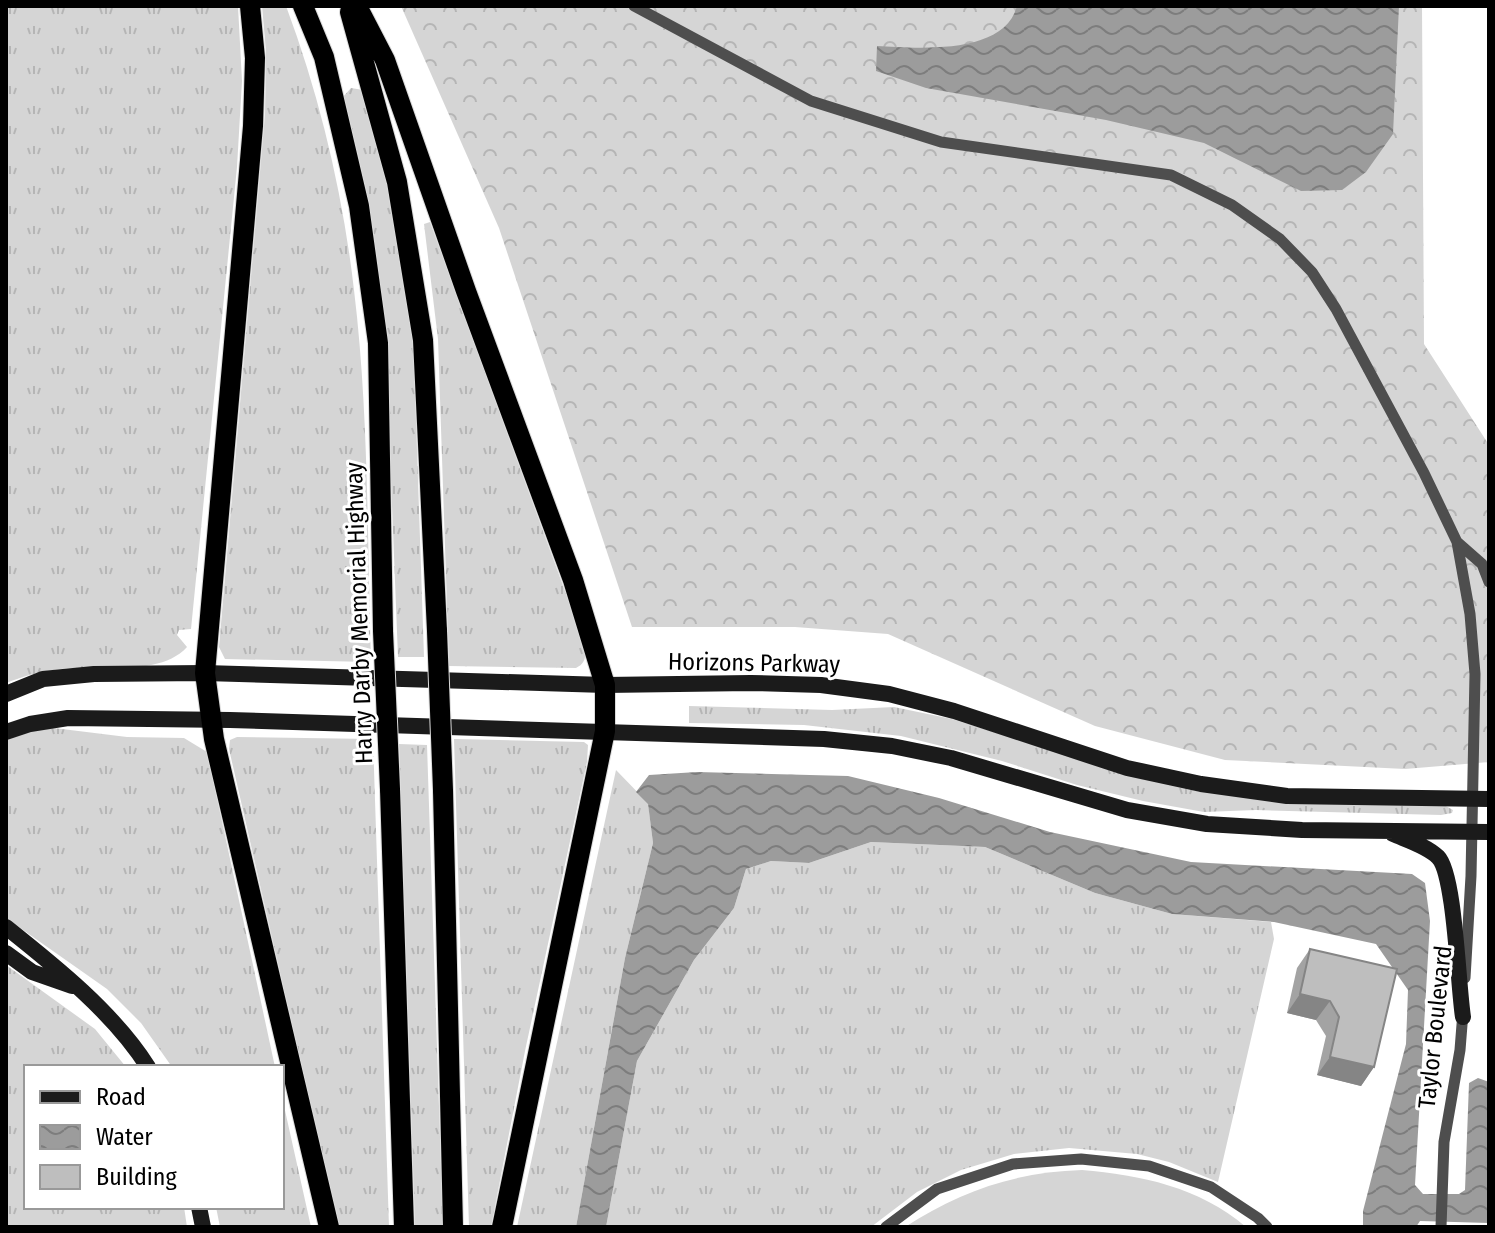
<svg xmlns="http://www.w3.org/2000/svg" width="1495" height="1233" viewBox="0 0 1495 1233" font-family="'Fira Sans Condensed',sans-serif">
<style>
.grass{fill:url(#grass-tufts)}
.forest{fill:url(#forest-crowns)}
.pitch{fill:#d5d5d5}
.water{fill:url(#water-waves)}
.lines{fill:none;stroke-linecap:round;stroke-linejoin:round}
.highway-casing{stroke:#dbdbdb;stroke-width:22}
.street{stroke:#4e4e4e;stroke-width:11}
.secondary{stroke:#1b1b1b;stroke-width:16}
.highway{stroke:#000;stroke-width:20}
.highway-bridge-casing{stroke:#dbdbdb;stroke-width:22;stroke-linecap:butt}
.highway-bridge{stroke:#000;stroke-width:20}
.wall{fill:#a3a3a3}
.shaded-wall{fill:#858585}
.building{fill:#bebebe;stroke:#858585;stroke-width:2}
.labels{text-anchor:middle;stroke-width:6;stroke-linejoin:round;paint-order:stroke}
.street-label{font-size:24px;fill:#000;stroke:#fff}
</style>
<defs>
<pattern id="grass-tufts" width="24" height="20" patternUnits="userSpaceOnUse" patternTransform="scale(2)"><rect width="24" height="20" fill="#d5d5d5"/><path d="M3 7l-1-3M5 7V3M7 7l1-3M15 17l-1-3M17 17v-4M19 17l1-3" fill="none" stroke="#b5b5b5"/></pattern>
<pattern id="forest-crowns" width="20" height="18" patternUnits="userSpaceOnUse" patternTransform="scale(2)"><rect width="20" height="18" fill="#d5d5d5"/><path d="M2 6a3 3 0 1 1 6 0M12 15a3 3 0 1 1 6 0" fill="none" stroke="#b5b5b5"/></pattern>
<pattern id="water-waves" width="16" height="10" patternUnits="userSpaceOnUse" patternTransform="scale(2)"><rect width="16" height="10" fill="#9c9c9c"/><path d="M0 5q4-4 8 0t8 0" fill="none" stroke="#7d7d7d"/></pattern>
</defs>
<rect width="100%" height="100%" fill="#fff"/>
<path class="grass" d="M6,6H238L242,81L237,167L191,629L179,630L177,635L187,647C160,677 98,665 61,669C41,671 24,676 6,683Z
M262,6H286C320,97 343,194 354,290C369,413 367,538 371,662L225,659L219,647L265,114L266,52Z
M351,88L363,90L391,180L413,331L424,657H398L387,379L343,97Z
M430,222L584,643C586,654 587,663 576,668L449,666L438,339L424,224Z
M689,706L832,710L894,707L952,719L1145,779L1444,805L1453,810L1452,813L1441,815L1256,810L1204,812L1143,801L1077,785L1002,761L901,736L804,725L689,723Z
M54,728L127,737L184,738L207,752L275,1067H172L141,1023L107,989L6,918V738L24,732Z
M237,737L373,739L389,1227H338L229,749L230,740Z
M454,739L584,742L588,745L587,762L525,1051L491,1227H469Z
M399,744L427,745L443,1227H415Z
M616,770L648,803L653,843L625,958L576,1227H517Z
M871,842L985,847L1095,893L1172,914L1271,922L1274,939L1218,1182L1169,1162L1137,1154L1069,1148L1014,1154L961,1170L917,1192L871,1227H606L637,1061L694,960L734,908L746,869L771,861L809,863Z
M6,965L95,1029L126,1067H26V1207H184L187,1227H6Z
M282,1097L311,1227H220L216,1207H282Z"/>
<path class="forest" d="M401,6H1422L1424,344L1489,445V762L1405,769L1225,760L1095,726L888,634L795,627H632L499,228Z"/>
<path class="pitch" d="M1082,1170C1141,1175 1199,1187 1246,1227H905C960,1191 1016,1172 1082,1170Z"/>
<path class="water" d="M1017,6H1399L1393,134L1366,172L1342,190L1301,191L1204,143L1106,120L926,88L876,71L877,46C916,48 1004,56 1017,6Z
M697,772L848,776L939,798L1050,832L1191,862L1412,874L1425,883L1430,921L1415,1185L1423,1194H1459L1465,1190L1469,1083L1478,1078L1489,1082V1223L1420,1221L1416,1227H1363V1211L1406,1044L1408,990L1376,944L1274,922L1172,914L1095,893L985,847L871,842L809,863L771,861L746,869L734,908L694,960L637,1061L606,1227H576L625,958L653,843L648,804L636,792L649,775Z"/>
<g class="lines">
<g class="highway-casing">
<path id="highway" d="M250,6L255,58L253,126L205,673L214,739L329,1227
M303,6L324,57L359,206L378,343L383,631
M357,6L385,60L466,291L573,580L605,685V731L502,1227
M350,12L397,182L423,340L437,631
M390,789L404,1227
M443,790L453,1227"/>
</g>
<path class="street" d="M634,6L811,101L941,142L1171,175L1232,205L1280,239L1312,272L1336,309L1424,473L1457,542L1470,614L1475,674L1471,876L1465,978
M1457,542L1482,564L1489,582
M886,1227L937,1189L1013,1164L1081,1159L1149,1166L1211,1187L1258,1218L1267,1227
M1441,1227L1444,1142L1460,1050L1463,1012"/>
<path class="secondary" d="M6,694L43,679L94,674L205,673L605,685L751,683L821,685L889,694L954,711L1127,768L1201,784L1287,796L1489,799
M6,732L30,724L68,718L230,720L824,739L892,746L951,758L1127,810L1207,824L1302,830L1489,832
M1393,834C1407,840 1427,846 1438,857C1455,874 1458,986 1463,1017
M6,927C55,966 114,1013 148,1067
M6,953L32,972L72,986
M199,1207L203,1227"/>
<use href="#highway" class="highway"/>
<g class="highway-bridge-casing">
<path id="highway-bridge" d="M383,631L390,789
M437,631L443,790"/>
</g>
<use href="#highway-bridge" class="highway-bridge"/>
</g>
<path class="wall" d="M1310,949L1374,1067L1361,1086L1317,1075L1326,1036L1316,1020L1287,1013L1297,968Z"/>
<path class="shaded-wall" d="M1300,994L1330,1001L1316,1020L1287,1013Z
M1330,1057L1374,1067L1361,1086L1317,1075Z"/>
<path class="building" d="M1310,949L1397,969L1374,1067L1330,1057L1339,1017L1330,1001L1300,994Z"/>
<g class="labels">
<g class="street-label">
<text transform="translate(359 613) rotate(-92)" y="8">Harry Darby Memorial Highway</text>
<text transform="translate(754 663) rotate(1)" y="8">Horizons Parkway</text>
<text transform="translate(1435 1027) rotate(-84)" y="8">Taylor Boulevard</text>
</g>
</g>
<rect width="1495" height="1233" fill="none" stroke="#000000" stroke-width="16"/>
<rect x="24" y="1065" width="260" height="144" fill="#ffffff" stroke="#999999" stroke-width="2"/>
<rect x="40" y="1091" width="40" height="12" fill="#1b1b1b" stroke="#999999" stroke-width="2"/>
<text x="96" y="1105" font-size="24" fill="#000000">Road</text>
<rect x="40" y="1125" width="40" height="24" fill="url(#water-waves)" stroke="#999999" stroke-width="2"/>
<text x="96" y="1145" font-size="24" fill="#000000">Water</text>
<rect x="40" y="1165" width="40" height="24" fill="#bebebe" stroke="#999999" stroke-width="2"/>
<text x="96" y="1185" font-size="24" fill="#000000">Building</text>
</svg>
